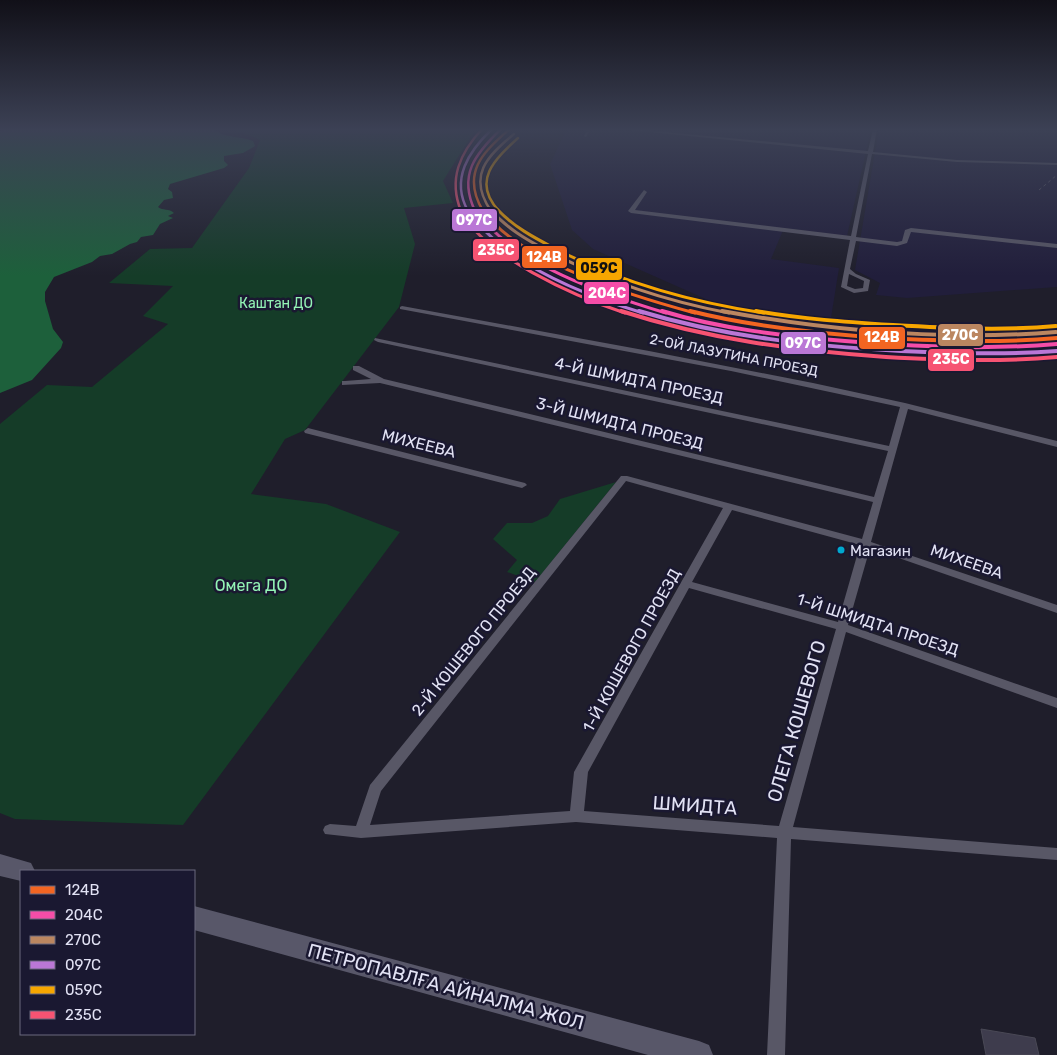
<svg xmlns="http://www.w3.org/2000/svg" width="1057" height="1055" viewBox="0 0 1057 1055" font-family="Rubik,sans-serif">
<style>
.built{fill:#211e3b}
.green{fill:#153c28}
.water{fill:#1d603b}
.building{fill:#3e3c4d;stroke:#4a4956}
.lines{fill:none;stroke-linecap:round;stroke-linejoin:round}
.minor{fill:#585766;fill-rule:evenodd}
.trunk{fill:#585769;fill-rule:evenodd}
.rail{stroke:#595865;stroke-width:1;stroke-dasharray:3 3;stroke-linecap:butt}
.rail-1-far2-casing{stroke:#1a1831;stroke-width:4.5}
.rail-1-far1-casing{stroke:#1a1831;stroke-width:5.5}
.rail-1-casing{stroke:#1a1831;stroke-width:7}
.rail-2-far2-casing{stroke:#1a1831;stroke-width:4.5}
.rail-2-far1-casing{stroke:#1a1831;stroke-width:5.5}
.rail-2-casing{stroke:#1a1831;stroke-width:7}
.rail-3-far2-casing{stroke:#1a1831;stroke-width:4.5}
.rail-3-far1-casing{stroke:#1a1831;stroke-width:5.5}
.rail-3-casing{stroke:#1a1831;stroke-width:7}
.rail-4-far2-casing{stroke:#1a1831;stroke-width:4.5}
.rail-4-far1-casing{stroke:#1a1831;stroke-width:5.5}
.rail-4-casing{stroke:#1a1831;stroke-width:7}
.rail-5-far2-casing{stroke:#1a1831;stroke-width:4.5}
.rail-5-far1-casing{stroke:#1a1831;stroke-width:5.5}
.rail-5-casing{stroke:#1a1831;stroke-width:7}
.rail-6-far2-casing{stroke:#1a1831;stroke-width:4.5}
.rail-6-far1-casing{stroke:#1a1831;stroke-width:5.5}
.rail-6-casing{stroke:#1a1831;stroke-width:7}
.rail-1-far2{stroke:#f26522;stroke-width:2.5}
.rail-1-far1{stroke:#f26522;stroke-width:3}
.rail-1{stroke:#f26522;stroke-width:4}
.rail-2-far2{stroke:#f54da8;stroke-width:2.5}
.rail-2-far1{stroke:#f54da8;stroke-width:3}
.rail-2{stroke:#f54da8;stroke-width:4}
.rail-3-far2{stroke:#bb8660;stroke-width:2.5}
.rail-3-far1{stroke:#bb8660;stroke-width:3}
.rail-3{stroke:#bb8660;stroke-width:4}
.rail-4-far2{stroke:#ba77d6;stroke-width:2.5}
.rail-4-far1{stroke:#ba77d6;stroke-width:3}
.rail-4{stroke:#ba77d6;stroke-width:4}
.rail-5-far2{stroke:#f7a600;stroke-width:2.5}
.rail-5-far1{stroke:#f7a600;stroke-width:3}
.rail-5{stroke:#f7a600;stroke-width:4}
.rail-6-far2{stroke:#f65372;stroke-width:2.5}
.rail-6-far1{stroke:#f65372;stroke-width:3}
.rail-6{stroke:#f65372;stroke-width:4}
.bus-dot{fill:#00a9ce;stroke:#1a1831;stroke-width:2}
.labels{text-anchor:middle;stroke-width:5;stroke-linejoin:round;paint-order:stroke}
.far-park-label{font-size:14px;fill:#93f4b5;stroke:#1a1831}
.far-street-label{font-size:14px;fill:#e2e2f4;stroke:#1a1831}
.bus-label{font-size:15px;fill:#e2e2f4;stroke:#1a1831;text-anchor:start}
.street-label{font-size:16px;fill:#e2e2f4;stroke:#1a1831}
.park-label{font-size:16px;fill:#93f4b5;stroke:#1a1831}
.near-street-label{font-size:19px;fill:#e2e2f4;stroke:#1a1831}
.line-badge{stroke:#1a1831;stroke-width:2}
.badge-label{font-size:14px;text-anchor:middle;font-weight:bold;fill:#fff}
.pale-badge-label{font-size:14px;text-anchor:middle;font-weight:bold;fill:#111}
</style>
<rect width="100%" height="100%" fill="#1f1e2b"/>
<path class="built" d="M567,129H871L847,236L784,228L771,259L839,268L831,318L717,304L593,249L572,230L550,164Z
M879,129H1057V287L907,298L876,295L880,283L855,270Z"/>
<path class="green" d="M234,129H473V133L443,181L453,203L404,208L415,244L399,307L305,430L285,439L251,494L326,504L400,532L183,825L15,819L0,813V424L47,385L92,387L168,324L143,316L173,286L109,283L150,249L192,248L249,168L260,140Z
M616,482L535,582L507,572L517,560L493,539L507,523H532L548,516L560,499Z"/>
<path class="water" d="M10,129H214C223,138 241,136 253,141L255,146L243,153L224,156V161L228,165L224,168L170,184L168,189L172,192L173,198L164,200L158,207C163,211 169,208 174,213L168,216L173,218L160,224L153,235L141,237L137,242L130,244L112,254L100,256L92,262L54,277L45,292V301L53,329L63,342L61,348L32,380L0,393V131Z"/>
<path class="building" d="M981,1029L1035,1038L1039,1055H986Z"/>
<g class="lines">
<path class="minor" d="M587,129H591L586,137L584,136Z
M619,129H632L868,151L873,129H877L873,152L957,160L1057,163V165L957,162L872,154L856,237L897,242L902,241L905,230L911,228L1057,244V248L911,232L907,243L897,246L856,241L850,269L856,274L870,280L868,291L854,293L841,287L850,240L631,213L628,211L644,190L647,192L635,210L851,236L868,154ZM849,274L864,281L863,288L855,289L847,286Z
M402,306L649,351L813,383L905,403L1057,441V447L908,409L871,542L1057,605V613L870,548L848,625L1057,698V708L846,632L793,827L1057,848V860L791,839L785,1055H767L777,838L576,822L361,838L325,834L323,830L325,826L330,824L356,826L370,785L621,476H627L862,539L873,502L380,383L342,385V381H345L371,379L353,370V366H359L384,379L874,497L888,451L378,342L374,340L375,338L889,446L900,407L731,371L400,309V307ZM626,481L723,508L574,772L570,811L370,825L381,791ZM732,510L860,545L838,622L692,582ZM689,588L836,629L779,826L584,811L588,772Z
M308,428L525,483L527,485L522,488L305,433L304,431Z"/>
<path class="trunk" d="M0,854L31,863L35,871H21V881L0,876Z
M194,906L699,1041L709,1045L713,1055H648L194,930Z"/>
<path class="rail" d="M1039,190L1057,175"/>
<g class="rail-1-far2-casing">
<path id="rail-1-far2" d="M483,211C461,174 482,152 510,129"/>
</g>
<g class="rail-1-far1-casing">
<path id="rail-1-far1" d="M483,209C514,261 639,298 695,313"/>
</g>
<g class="rail-1-casing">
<path id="rail-1" d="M690,311C754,327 820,334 886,338C943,341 1000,343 1057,338"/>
</g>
<g class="rail-2-far2-casing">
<path id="rail-2-far2" d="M475,211C458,175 475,154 501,129"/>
</g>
<g class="rail-2-far1-casing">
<path id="rail-2-far1" d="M475,209C511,264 606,295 666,313"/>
</g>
<g class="rail-2-casing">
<path id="rail-2" d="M662,311C721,329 784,336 845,341C915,347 986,350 1057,344"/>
</g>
<g class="rail-3-far2-casing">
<path id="rail-3-far2" d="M491,211C467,176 487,156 514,134"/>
</g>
<g class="rail-3-far1-casing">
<path id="rail-3-far1" d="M490,209C506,228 527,240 548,251C605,281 666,301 729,313"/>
</g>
<g class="rail-3-casing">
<path id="rail-3" d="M722,311C831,331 945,341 1056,332"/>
</g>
<g class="rail-4-far2-casing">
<path id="rail-4-far2" d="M468,211C450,179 469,151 492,129"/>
</g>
<g class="rail-4-far1-casing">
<path id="rail-4-far1" d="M468,209C501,263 584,295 643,313"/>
</g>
<g class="rail-4-casing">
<path id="rail-4" d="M639,311C724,337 813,346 901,351C953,353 1005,355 1057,351"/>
</g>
<g class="rail-5-far2-casing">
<path id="rail-5-far2" d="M499,211C471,181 495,159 518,138"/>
</g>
<g class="rail-5-far1-casing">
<path id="rail-5-far1" d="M497,209C514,227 533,237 554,248C619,282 691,302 764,313"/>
</g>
<g class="rail-5-casing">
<path id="rail-5" d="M756,311C801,319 847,322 893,325C947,328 1001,331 1056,326"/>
</g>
<g class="rail-6-far2-casing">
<path id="rail-6-far2" d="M461,211C448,179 460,153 482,129"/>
</g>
<g class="rail-6-far1-casing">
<path id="rail-6-far1" d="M461,209C479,255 579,298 625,313"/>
</g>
<g class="rail-6-casing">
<path id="rail-6" d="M621,311C707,339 796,351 886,357C943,360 1000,362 1057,357"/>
</g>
<use href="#rail-1-far2" class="rail-1-far2"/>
<use href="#rail-1-far1" class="rail-1-far1"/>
<use href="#rail-1" class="rail-1"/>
<use href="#rail-2-far2" class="rail-2-far2"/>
<use href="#rail-2-far1" class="rail-2-far1"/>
<use href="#rail-2" class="rail-2"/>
<use href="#rail-3-far2" class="rail-3-far2"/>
<use href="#rail-3-far1" class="rail-3-far1"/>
<use href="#rail-3" class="rail-3"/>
<use href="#rail-4-far2" class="rail-4-far2"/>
<use href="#rail-4-far1" class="rail-4-far1"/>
<use href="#rail-4" class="rail-4"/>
<use href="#rail-5-far2" class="rail-5-far2"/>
<use href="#rail-5-far1" class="rail-5-far1"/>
<use href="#rail-5" class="rail-5"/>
<use href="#rail-6-far2" class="rail-6-far2"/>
<use href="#rail-6-far1" class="rail-6-far1"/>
<use href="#rail-6" class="rail-6"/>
</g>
<linearGradient id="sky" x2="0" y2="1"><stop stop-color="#111018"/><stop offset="0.47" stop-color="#3c4155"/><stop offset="1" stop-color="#3c4155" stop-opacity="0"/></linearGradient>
<rect width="1057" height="276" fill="url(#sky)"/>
<circle class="bus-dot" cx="841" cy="550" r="4.5"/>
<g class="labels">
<g class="far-park-label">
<text x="276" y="308">Каштан ДО</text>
</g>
<g class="far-street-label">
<text transform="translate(734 355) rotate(11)" y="5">2-ОЙ ЛАЗУТИНА ПРОЕЗД</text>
</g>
<g class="bus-label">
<text x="850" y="556">Магазин</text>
</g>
<g class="street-label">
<text transform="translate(639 380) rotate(12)" y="6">4-Й ШМИДТА ПРОЕЗД</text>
<text transform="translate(620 423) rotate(14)" y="6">3-Й ШМИДТА ПРОЕЗД</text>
<text transform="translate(419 443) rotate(14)" y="6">МИХЕЕВА</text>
<text transform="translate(967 561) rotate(19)" y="6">МИХЕЕВА</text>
<text transform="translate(878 624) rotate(18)" y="6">1-Й ШМИДТА ПРОЕЗД</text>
<text transform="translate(473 641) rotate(-51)" y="6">2-Й КОШЕВОГО ПРОЕЗД</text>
<text transform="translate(631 650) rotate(-61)" y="6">1-Й КОШЕВОГО ПРОЕЗД</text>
</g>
<g class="park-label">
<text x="251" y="591">Омега ДО</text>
</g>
<g class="near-street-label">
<text transform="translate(796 721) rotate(-74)" y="7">ОЛЕГА КОШЕВОГО</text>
<text transform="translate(695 805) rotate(4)" y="7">ШМИДТА</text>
<text transform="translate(446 986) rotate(15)" y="7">ПЕТРОПАВЛҒА АЙНАЛМА ЖОЛ</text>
</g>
</g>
<g class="line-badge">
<rect x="451" y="208" width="47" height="24" rx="5" fill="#ba77d6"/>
<rect x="472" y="238" width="48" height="24" rx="5" fill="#f65372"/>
<rect x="521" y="245" width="47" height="24" rx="5" fill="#f26522"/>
<rect x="575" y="257" width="48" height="24" rx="5" fill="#f7a600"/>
<rect x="583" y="281" width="47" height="24" rx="5" fill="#f54da8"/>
<rect x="937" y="323" width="47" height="24" rx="5" fill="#bb8660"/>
<rect x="858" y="326" width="48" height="24" rx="5" fill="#f26522"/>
<rect x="780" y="331" width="47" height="24" rx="5" fill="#ba77d6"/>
<rect x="927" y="348" width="48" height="24" rx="5" fill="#f65372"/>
</g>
<g class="badge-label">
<text x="474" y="225">097С</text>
<text x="496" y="255">235С</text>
<text x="544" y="262">124В</text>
<text x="607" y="298">204С</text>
<text x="960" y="340">270С</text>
<text x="882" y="342">124В</text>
<text x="803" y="348">097С</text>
<text x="951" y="364">235С</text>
</g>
<g class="pale-badge-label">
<text x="599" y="273">059С</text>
</g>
<rect x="20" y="870" width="175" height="165" fill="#1a1831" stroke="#6a697f"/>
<rect x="30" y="886" width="25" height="8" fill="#f26522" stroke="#6a697f"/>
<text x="65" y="895" font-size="15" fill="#e2e2f4">124В</text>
<rect x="30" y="911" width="25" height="8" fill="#f54da8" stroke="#6a697f"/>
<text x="65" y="920" font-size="15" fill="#e2e2f4">204С</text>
<rect x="30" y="936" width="25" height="8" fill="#bb8660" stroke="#6a697f"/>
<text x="65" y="945" font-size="15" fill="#e2e2f4">270С</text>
<rect x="30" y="961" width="25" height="8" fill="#ba77d6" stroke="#6a697f"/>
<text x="65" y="970" font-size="15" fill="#e2e2f4">097С</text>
<rect x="30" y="986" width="25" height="8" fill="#f7a600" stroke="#6a697f"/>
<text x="65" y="995" font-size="15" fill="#e2e2f4">059С</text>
<rect x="30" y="1011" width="25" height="8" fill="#f65372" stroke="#6a697f"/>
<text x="65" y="1020" font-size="15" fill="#e2e2f4">235С</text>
</svg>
